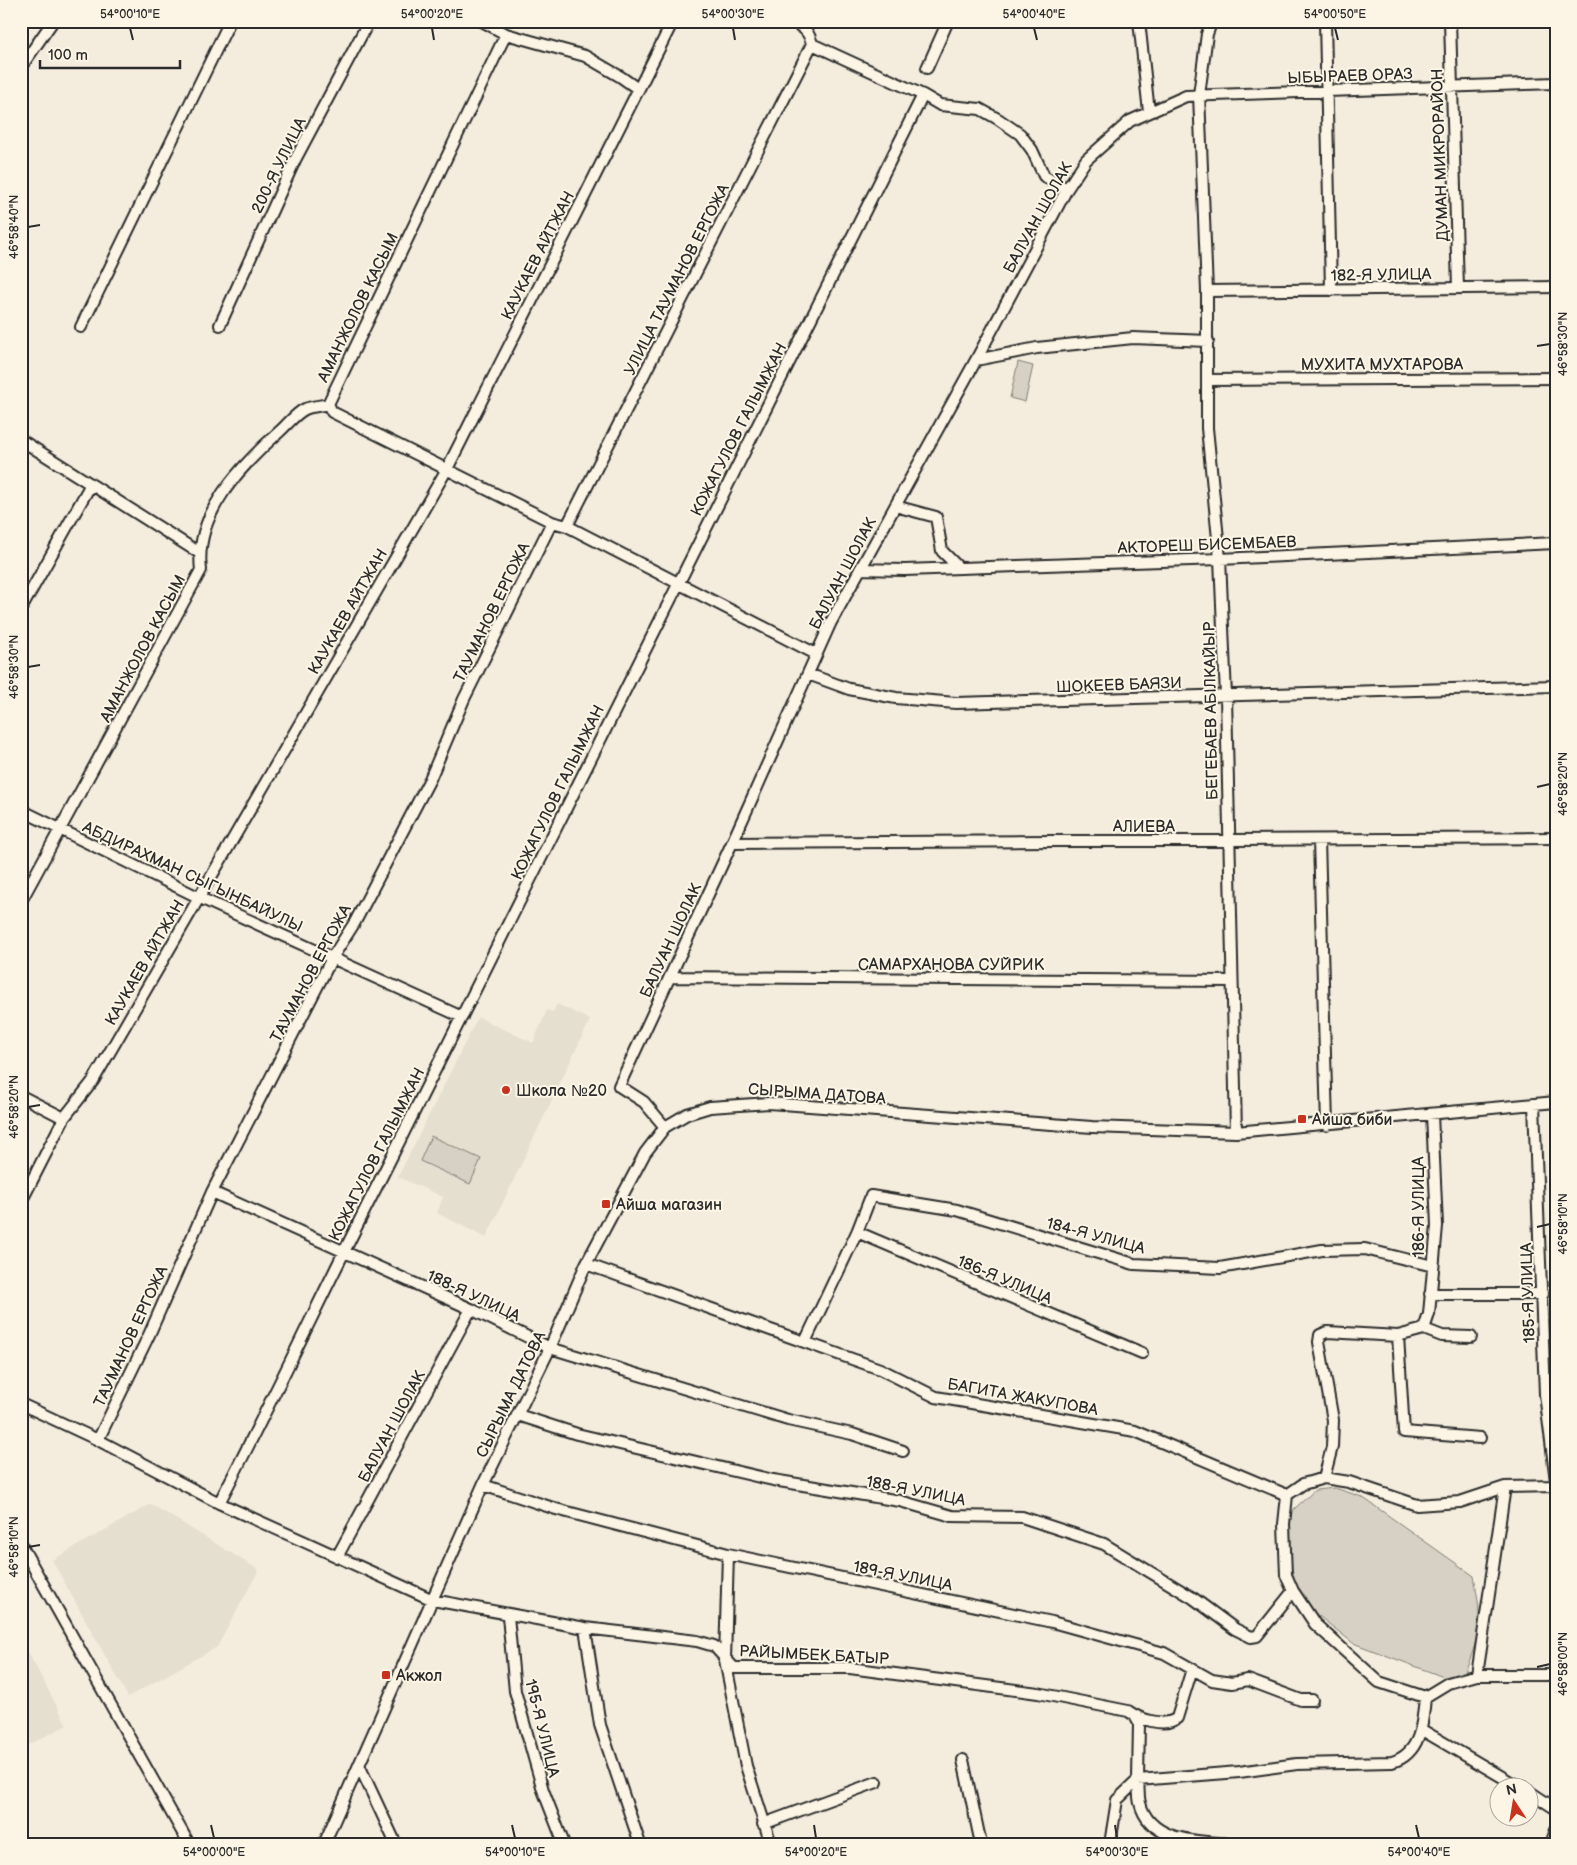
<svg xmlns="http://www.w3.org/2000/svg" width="1577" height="1865" viewBox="0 0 1577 1865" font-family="'Balsamiq Sans',sans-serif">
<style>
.built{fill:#e5dfd0}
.green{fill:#d6d1c4;stroke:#807e78}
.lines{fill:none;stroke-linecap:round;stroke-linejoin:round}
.minor-casing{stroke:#2b2b2b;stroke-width:14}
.minor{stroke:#fcf5e5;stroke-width:10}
.ticks{fill:none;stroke:#2b2b2b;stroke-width:2}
.poi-dot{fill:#c8321e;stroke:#fcf5e5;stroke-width:2}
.labels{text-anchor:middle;stroke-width:4;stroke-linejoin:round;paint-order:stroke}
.street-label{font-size:16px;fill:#2b2b2b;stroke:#fcf5e5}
.poi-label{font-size:16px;fill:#2b2b2b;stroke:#fcf5e5;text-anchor:start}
.neatline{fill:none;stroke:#2b2b2b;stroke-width:2}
.ticks-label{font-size:12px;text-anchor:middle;fill:#2b2b2b}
</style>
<rect width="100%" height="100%" fill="#f4edde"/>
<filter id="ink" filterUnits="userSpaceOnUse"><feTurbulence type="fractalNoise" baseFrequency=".02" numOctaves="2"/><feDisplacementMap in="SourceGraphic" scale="10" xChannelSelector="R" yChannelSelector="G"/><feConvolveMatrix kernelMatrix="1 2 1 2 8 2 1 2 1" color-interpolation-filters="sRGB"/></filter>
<g filter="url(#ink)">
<path class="built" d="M557,1004L590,1020L486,1238L437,1213L443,1197L398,1177L478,1017L533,1043L547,1010L553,1012Z
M151,1504L259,1570L217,1647L128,1697L52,1560Z
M21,1639L67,1725L21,1749Z"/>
<path class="green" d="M1018,362L1033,366L1025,402L1010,398Z
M431,1136L481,1159L470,1184L420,1161Z
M1335,1488L1362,1497L1474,1576C1482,1621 1482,1631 1464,1674L1449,1679L1353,1643L1315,1613L1298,1590L1292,1571L1288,1518L1293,1510L1315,1490Z"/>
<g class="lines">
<g class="minor-casing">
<path id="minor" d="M482,21L506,34L585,56L621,77L638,89
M791,21C803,27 809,31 812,44L923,95L940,105L980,109L998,119L1020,134L1032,150L1044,176L1067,189
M1139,21L1149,112
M1212,21L1207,34L1199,95L1207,291V428L1220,559L1226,696L1236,1132
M1325,21L1331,290
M1450,21L1458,288
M21,67L53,21
M927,68L948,21
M1207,291L1556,287
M220,325L295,160L369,21
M81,327L230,21
M976,360L1037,348L1133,338L1208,341
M1207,380L1556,378
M328,404L332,412L552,522L567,526L816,654
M21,440L198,552
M895,506L936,517L942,551L958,567
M567,526L812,44
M860,569L905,570L1220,559L1556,543
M21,609L91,484
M808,674L849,689L896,698L956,703L1556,686
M21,810L198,897L462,1017
M1319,840L1327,1125
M732,843L1556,838
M21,901L201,570C194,514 240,467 279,432C287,425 296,413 305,409C312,406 321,406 328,404L506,34
M670,977L1232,981
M21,1096L64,1118
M1534,1104L1545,1394L1556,1481
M665,1127L644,1102L619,1086L732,843L831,622L976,360L1067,189L1086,160L1130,121L1186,96L1556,83
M212,1192L471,1309L550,1348L788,1420L852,1434L903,1451
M21,1202L64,1118L93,1081L447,469L673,21
M857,1232L1142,1353
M586,1264L880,1369L936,1397L1135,1431L1287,1495
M1430,1294H1543
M1424,1329L1429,1314L1437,1226L1432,1114
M1398,1336L1404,1432L1480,1438
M805,1342L857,1232L871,1196L957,1210L1134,1264L1220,1268L1322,1250L1365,1249L1433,1266
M21,1404L98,1440L219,1503L433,1600L585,1628L697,1641L714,1646L734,1668H850L1038,1693L1128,1711C1139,1719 1165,1728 1177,1718L1192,1669
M518,1415L577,1434L773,1480L900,1501L952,1516L1022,1517L1104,1544L1193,1598L1235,1629L1251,1637L1257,1636L1293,1591
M98,1440L149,1335L212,1192L332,958L355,922L430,779L464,699L552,522
M1324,1478L1332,1447L1333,1420L1319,1342L1320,1335L1327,1332L1398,1336L1424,1329L1442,1336L1471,1337
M483,1485L556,1509L728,1554L1052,1622L1164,1653L1212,1680L1232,1683L1248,1680L1301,1700H1312
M1556,1486L1505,1487L1460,1502L1417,1505L1349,1482L1324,1478L1303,1484L1287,1495L1284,1524L1286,1575L1293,1591L1315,1624L1379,1682L1425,1697L1448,1683L1477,1675H1556
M219,1503C274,1398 324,1290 378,1184C560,821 740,457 923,95
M21,1545L189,1844
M728,1554L725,1660L746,1766L771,1844
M337,1557L471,1309
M508,1616L515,1691L543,1790L564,1844
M585,1628L600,1725L640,1844
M1477,1675L1505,1487
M1422,1730L1521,1788
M963,1760L981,1844
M359,1765L396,1844
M1530,1792L1556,1809
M763,1824L877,1782
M324,1844L483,1485L550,1348L586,1264L645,1153L665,1127L687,1114L710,1107L769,1103L1092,1127L1236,1132L1556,1102
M1110,1844L1117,1800L1138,1780L1139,1723L1135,1716
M1232,1844C1199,1841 1150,1843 1140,1803C1138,1796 1139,1787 1138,1780L1239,1772L1297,1764L1392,1762C1421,1754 1423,1722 1425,1697
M1551,1844L1556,1830"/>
</g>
<use href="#minor" class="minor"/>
</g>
</g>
<path class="ticks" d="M130,28L133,40M432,28L434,40M733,28L735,40M1034,28L1037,40M1335,28L1338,40M28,227L40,225M1537,346L1550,344M28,667L40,665M1537,787L1550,784M28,1107L40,1105M1537,1227L1550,1224M28,1547L40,1545M1537,1667L1550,1664M211,1825L214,1838M512,1825L515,1838M814,1825L816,1838M1115,1825L1117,1838M1416,1825L1419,1838"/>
<g class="poi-dot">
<circle cx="506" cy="1090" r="5"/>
<rect x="1297" y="1114" width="10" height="10" rx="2.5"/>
<rect x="601" y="1199" width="10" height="10" rx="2.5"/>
<rect x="381" y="1670" width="10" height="10" rx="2.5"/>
</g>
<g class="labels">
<g class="street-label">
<text transform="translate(1350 75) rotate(-2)" y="6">ЫБЫРАЕВ ОРАЗ</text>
<text transform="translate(1439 155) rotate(-92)" y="6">ДУМАН МИКРОРАЙОН</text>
<text transform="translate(278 165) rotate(-64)" y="6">200-Я УЛИЦА</text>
<text transform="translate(1037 217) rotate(-61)" y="6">БАЛУАН ШОЛАК</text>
<text transform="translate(537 255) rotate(-63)" y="6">КАУКАЕВ АЙТЖАН</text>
<text transform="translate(1381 274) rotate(-1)" y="6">182-Я УЛИЦА</text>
<text transform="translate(676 279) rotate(-63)" y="6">УЛИЦА ТАУМАНОВ ЕРГОЖА</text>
<text transform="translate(357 307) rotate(-64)" y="6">АМАНЖОЛОВ КАСЫМ</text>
<text x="1382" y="370">МУХИТА МУХТАРОВА</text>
<text transform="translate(738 429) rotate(-63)" y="6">КОЖАГУЛОВ ГАЛЫМЖАН</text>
<text transform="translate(1207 544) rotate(-2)" y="6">АКТОРЕШ БИСЕМБАЕВ</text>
<text transform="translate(842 573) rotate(-62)" y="6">БАЛУАН ШОЛАК</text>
<text transform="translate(347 611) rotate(-60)" y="6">КАУКАЕВ АЙТЖАН</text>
<text transform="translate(491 612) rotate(-64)" y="6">ТАУМАНОВ ЕРГОЖА</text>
<text transform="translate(142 648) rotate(-62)" y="6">АМАНЖОЛОВ КАСЫМ</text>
<text transform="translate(1119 684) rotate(-2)" y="6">ШОКЕЕВ БАЯЗИ</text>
<text transform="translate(1210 711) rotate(-91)" y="6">БЕГЕБАЕВ АБІЛКАЙЫР</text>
<text transform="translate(557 792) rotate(-64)" y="6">КОЖАГУЛОВ ГАЛЫМЖАН</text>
<text x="1144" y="832">АЛИЕВА</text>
<text transform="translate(193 876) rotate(25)" y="6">АБДИРАХМАН СЫГЫНБАЙУЛЫ</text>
<text transform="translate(670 940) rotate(-65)" y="6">БАЛУАН ШОЛАК</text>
<text transform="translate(144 962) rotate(-60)" y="6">КАУКАЕВ АЙТЖАН</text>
<text x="951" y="970">САМАРХАНОВА СУЙРИК</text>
<text transform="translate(310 973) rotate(-62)" y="6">ТАУМАНОВ ЕРГОЖА</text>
<text transform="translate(817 1093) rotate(4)" y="6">СЫРЫМА ДАТОВА</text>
<text transform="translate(376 1154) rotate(-63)" y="6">КОЖАГУЛОВ ГАЛЫМЖАН</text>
<text transform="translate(1418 1207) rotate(-90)" y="6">186-Я УЛИЦА</text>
<text transform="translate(1096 1235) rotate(15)" y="6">184-Я УЛИЦА</text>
<text transform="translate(1005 1279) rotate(23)" y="6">186-Я УЛИЦА</text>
<text transform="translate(1527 1293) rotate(-92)" y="6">185-Я УЛИЦА</text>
<text transform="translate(474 1295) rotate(25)" y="6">188-Я УЛИЦА</text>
<text transform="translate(130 1336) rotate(-65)" y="6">ТАУМАНОВ ЕРГОЖА</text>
<text transform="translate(510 1394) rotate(-64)" y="6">СЫРЫМА ДАТОВА</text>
<text transform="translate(1023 1396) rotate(10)" y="6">БАГИТА ЖАКУПОВА</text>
<text transform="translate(391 1426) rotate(-62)" y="6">БАЛУАН ШОЛАК</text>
<text transform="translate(916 1490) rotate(11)" y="6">188-Я УЛИЦА</text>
<text transform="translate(903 1575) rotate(11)" y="6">189-Я УЛИЦА</text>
<text transform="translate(814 1654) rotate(3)" y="6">РАЙЫМБЕК БАТЫР</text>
<text transform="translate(543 1728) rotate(76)" y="6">195-Я УЛИЦА</text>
</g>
<g class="poi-label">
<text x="516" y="1096">Школа №20</text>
<text x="1312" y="1125">Айша биби</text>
<text x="616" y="1210">Айша магазин</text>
<text x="396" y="1681">Акжол</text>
</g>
</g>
<rect width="1577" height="1865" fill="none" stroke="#fcf5e5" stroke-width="55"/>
<g transform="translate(1514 1802) rotate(348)"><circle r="24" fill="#fcf5e5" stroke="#a8a49b"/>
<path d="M0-4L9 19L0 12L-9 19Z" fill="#c8321e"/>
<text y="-8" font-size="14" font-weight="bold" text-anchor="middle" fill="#2b2b2b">N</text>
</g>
<path d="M40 60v8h140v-8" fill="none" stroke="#2b2b2b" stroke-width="2.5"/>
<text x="48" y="60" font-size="15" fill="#2b2b2b" stroke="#fcf5e5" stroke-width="4" paint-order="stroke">100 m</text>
<rect x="28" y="28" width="1522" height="1810" class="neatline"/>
<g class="ticks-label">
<text x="130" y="18">54°00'10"E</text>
<text x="432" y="18">54°00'20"E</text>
<text x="733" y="18">54°00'30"E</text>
<text x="1034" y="18">54°00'40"E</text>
<text x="1335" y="18">54°00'50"E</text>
<text transform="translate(14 227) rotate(-90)" y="4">46°58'40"N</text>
<text transform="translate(1563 344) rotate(-90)" y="4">46°58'30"N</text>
<text transform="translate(14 667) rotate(-90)" y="4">46°58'30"N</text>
<text transform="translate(1563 784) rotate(-90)" y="4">46°58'20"N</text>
<text transform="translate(14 1107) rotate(-90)" y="4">46°58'20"N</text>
<text transform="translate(1563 1224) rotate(-90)" y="4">46°58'10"N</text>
<text transform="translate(14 1547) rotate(-90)" y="4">46°58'10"N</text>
<text transform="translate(1563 1664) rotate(-90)" y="4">46°58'00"N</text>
<text x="214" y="1856">54°00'00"E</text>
<text x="515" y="1856">54°00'10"E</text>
<text x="816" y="1856">54°00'20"E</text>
<text x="1117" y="1856">54°00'30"E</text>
<text x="1419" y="1856">54°00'40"E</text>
</g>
</svg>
